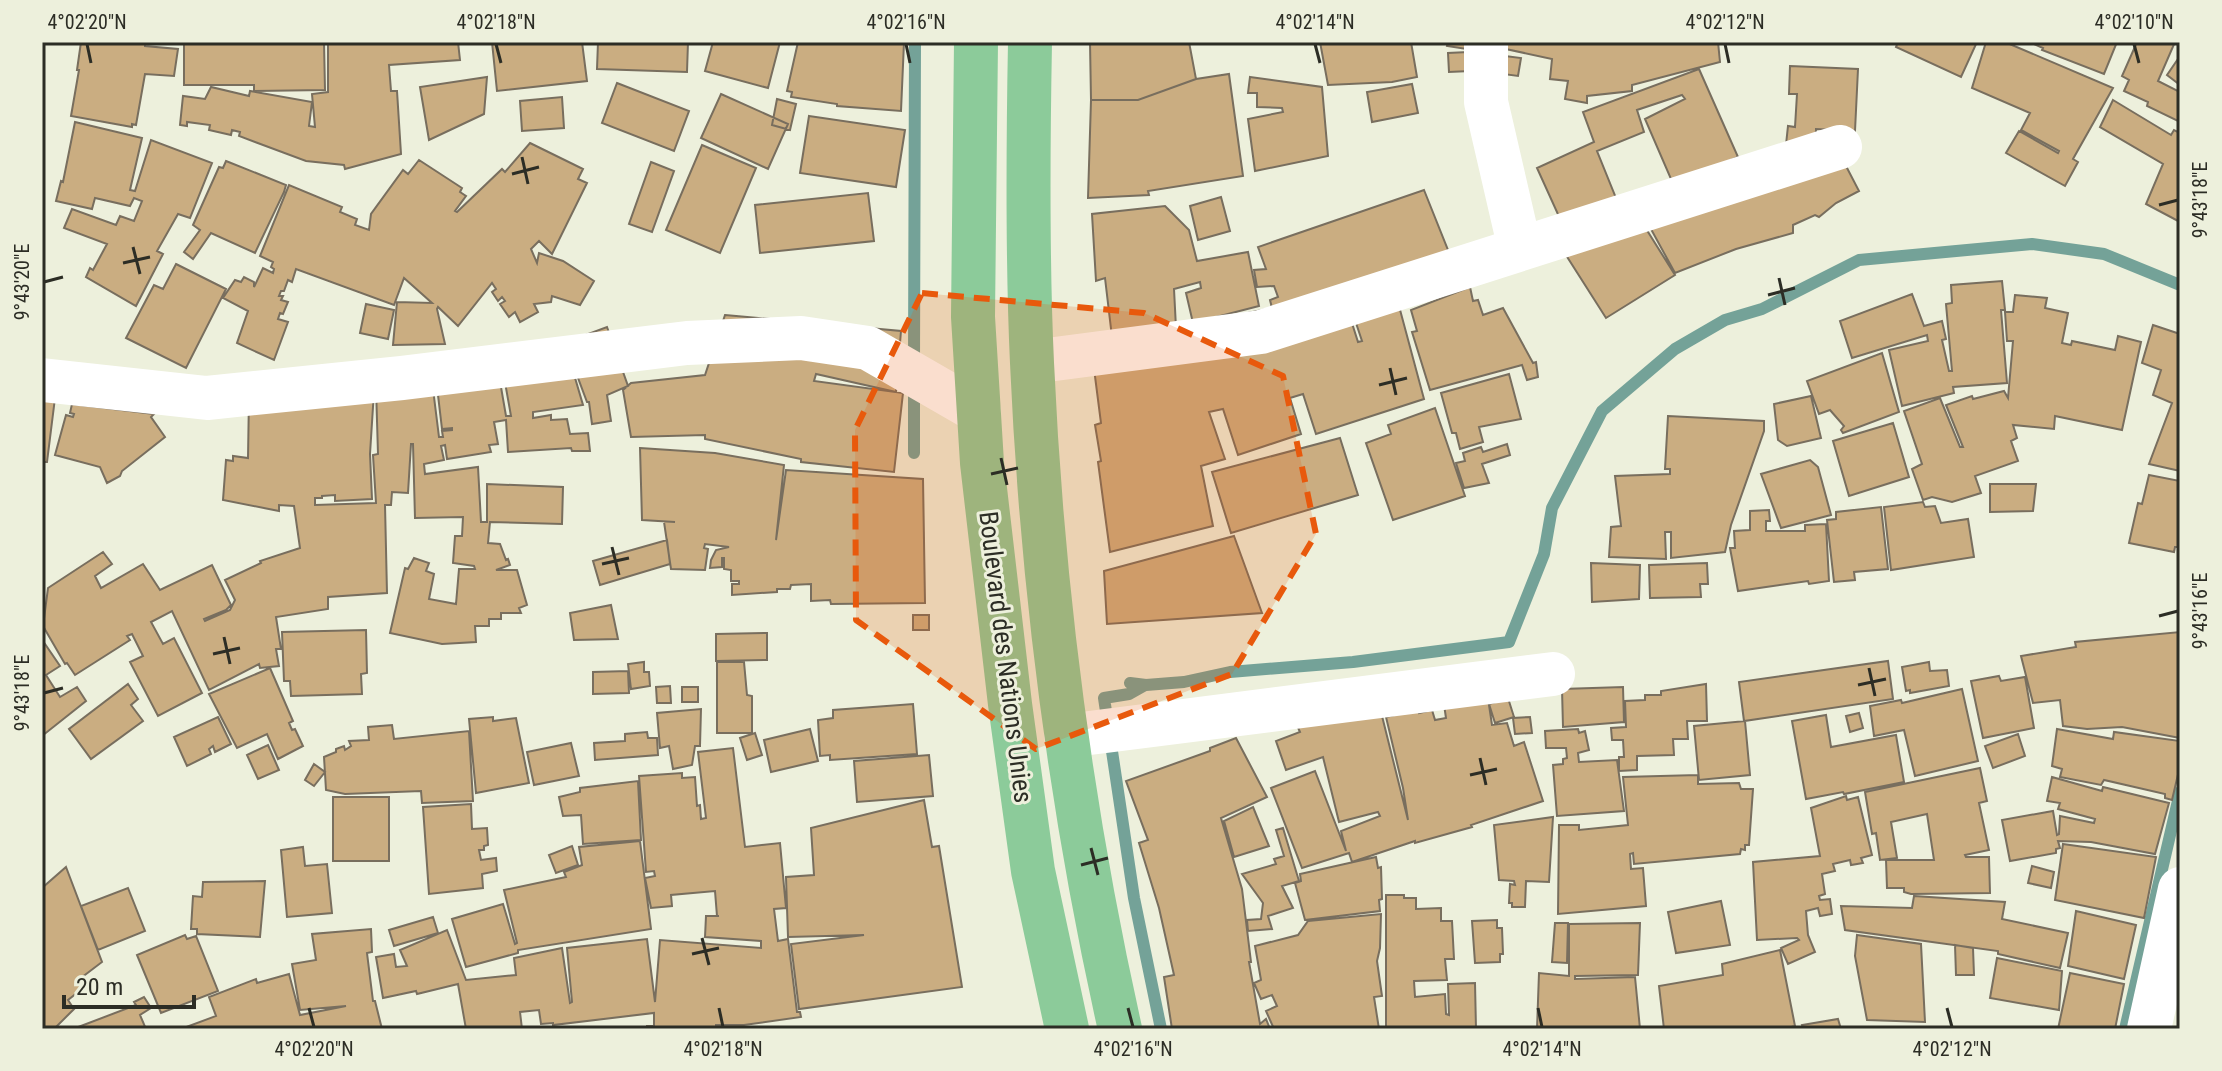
<svg xmlns="http://www.w3.org/2000/svg" width="2222" height="1071" viewBox="0 0 2222 1071" font-family="'Roboto Condensed',sans-serif">
<style>
.lines{fill:none;stroke-linecap:round;stroke-linejoin:round}
.stream{stroke:#74a298;stroke-width:12}
.building{fill:#caad81;stroke:#786e5e;stroke-width:2}
.minor{stroke:#fff;stroke-width:44}
.major{stroke:#8ccb9a;stroke-width:44}
.marked{fill:#e8590c;fill-opacity:0.2;stroke:#e8590c;stroke-width:6;stroke-dasharray:16 10;stroke-linejoin:round}
.ticks{fill:none;stroke:#2c2d25;stroke-width:3}
.labels{text-anchor:middle;stroke-width:6;stroke-linejoin:round;paint-order:stroke}
.street-label{font-size:26px;fill:#2c2d25;stroke:#edf0dc}
.neatline{fill:none;stroke:#2c2d25;stroke-width:3}
.ticks-label{font-size:20px;text-anchor:middle;fill:#2c2d25}
</style>
<rect width="100%" height="100%" fill="#edf0dc"/>
<g class="lines">
<path class="stream" d="M914,362L915,42
M914,384V453
M1130,683L1146,685L1184,682L1230,672L1353,662L1509,642L1544,554L1552,508L1602,411L1675,349L1725,320L1762,309L1859,260L2032,244L2104,254L2180,285
M1145,685L1129,694L1104,698L1134,898L1161,1029
M2125,1029L2180,792"/>
</g>
<path class="building" d="M81,42H145V46L178,49L174,76L145,74L136,125L132,124V127L71,116L79,70H77Z
M184,42H324L325,90L254,91V85H184Z
M328,42H458L460,60L389,65L391,91H397L401,154L345,169L344,165L306,161L239,136L240,132L232,130L231,135L209,130L210,125L187,122V126L180,125L183,96L205,99L211,87L249,96L250,91L312,102L309,126L315,127L312,94L328,92Z
M492,42H582L587,81L497,91Z
M598,42H688L687,72L597,69Z
M713,42H780L768,88L705,71Z
M798,42H904L901,111L837,106V104L791,97L792,92L787,91Z
M1090,42H1189L1196,79L1138,100H1091Z
M1320,42H1411L1417,77L1392,82L1328,85Z
M1448,42H1718L1720,62L1632,85V91L1587,96V103L1565,99L1568,81L1550,79L1552,59L1501,48L1500,54L1447,46Z
M1898,42H1977L1961,77L1896,47Z
M1986,42H2005L2113,88L2073,159L2078,162L2065,186L2006,153L2019,131L2058,153L2059,151L2021,130L2030,113L1972,88Z
M2029,42H2117L2104,74L2042,50L2043,48Z
M2137,42H2175L2158,81L2180,92V122L2147,106L2148,102L2124,91L2129,80L2122,76Z
M1468,52L1470,71L1449,72L1448,53Z
M1505,56L1521,58L1518,76L1503,74Z
M2180,56V85L2167,75Z
M1790,66L1858,69L1855,131L1816,129L1815,156L1785,154L1788,126L1795,127L1797,94H1789Z
M1699,69L1738,157L1674,186L1645,119L1685,99L1682,95L1637,110L1644,132L1597,151L1620,208L1566,232L1537,168L1594,142L1583,112Z
M1229,74L1243,176L1148,191L1149,195L1088,198L1091,100H1138L1196,79Z
M487,77L484,114L429,140L420,87Z
M1250,77L1322,87L1328,156L1255,171L1248,119L1283,112L1282,108L1257,107V93H1248Z
M617,83L689,111L674,151L602,123Z
M1412,84L1418,113L1372,122L1367,92Z
M721,94L788,124L768,169L701,138Z
M562,97L564,128L522,131L520,101Z
M777,99L796,104L790,130L772,125Z
M2113,100L2171,135L2174,130L2180,133V222L2146,204L2163,164L2100,127Z
M809,116L905,130L896,187L800,173Z
M75,122L142,138L130,190L135,191L151,140L212,163L190,218L178,214L157,251L163,254L136,306L86,277L90,268L93,270L107,244L64,228L72,209L116,225L120,216L134,221L142,201L134,198L130,206L95,198L92,209L56,201L61,181L63,182Z
M530,143L583,169L578,179L587,183L552,254L539,241L531,249L537,263L539,253L563,261L594,281L580,305L552,296L551,302L534,304L538,312L520,322L515,312L509,317L500,304L505,301L502,297L498,301L492,292L496,289L492,283L458,326L438,307L437,309L445,344L393,345L397,302L432,303L404,278L394,305L296,269L292,282L288,280L284,291H281L279,296H283L281,300L288,302L283,314L280,313L278,319L288,322L274,360L237,343L248,311L223,298L235,280L241,282L244,277L254,282V287L263,268L273,273L274,269L271,267L273,262L260,256L289,185L342,207L340,212L357,219L355,225L369,230L371,214L403,170L408,174L419,160L462,188L460,192L466,196L455,211L457,212L502,169L505,172Z
M702,145L756,168L720,253L666,230Z
M226,161L286,185L284,192L255,253L211,233L193,259L184,252L200,230L193,225L219,167L223,168Z
M651,162L674,171L652,232L629,224Z
M1846,166L1859,191L1836,203L1819,217L1815,215L1793,225V233L1736,249L1675,273L1640,209Z
M1424,190L1456,270L1351,320L1358,342L1362,341L1355,320L1399,306L1424,399L1316,434L1303,394L1290,398L1301,434L1238,455L1223,409L1209,412L1225,459L1201,466L1213,526L1110,552L1098,462L1101,461L1095,425L1101,423L1091,345L1272,308L1270,300L1278,297L1274,286L1257,287L1254,270L1266,269L1258,247Z
M868,193L874,241L760,253L755,205Z
M1221,197L1230,231L1198,240L1190,206Z
M1165,206L1189,230L1197,261L1248,252L1259,306L1193,323L1186,293L1201,288L1200,282L1174,289L1176,328L1112,337L1105,278L1096,281L1092,214Z
M1633,208L1675,275L1606,318L1564,252Z
M176,264L226,289L186,368L126,338L154,285L163,289Z
M2002,281L2005,310H2001L2007,383L1953,387L1954,393L1902,406L1889,350L1928,341L1927,335L1852,358L1840,321L1912,294L1924,326L1942,321L1946,339L1942,340L1949,371H1952L1946,304L1952,303L1951,285Z
M1470,287L1473,301L1478,300L1483,315L1503,308L1533,363L1536,362L1538,377L1527,380L1522,365L1430,390L1412,332L1417,331L1411,310Z
M2015,295L2047,298L2045,308L2068,313L2062,343L2071,345L2072,341L2115,350L2118,336L2141,342L2122,430L2055,416L2054,429L2013,425L2017,438L2011,441L2018,461L1975,476L1981,493L1952,502L1932,497L1923,500L1912,469L1922,464L1904,411L1940,398L1960,447H1963L1946,405L1972,396L1973,399L2004,391L2008,398L2013,341H2007L2005,312H2013Z
M366,304L394,310L388,339L360,333Z
M725,315L901,331L896,392L816,374L814,381L903,393L894,472L801,462V459L705,439V435L631,437L623,390L631,383L705,375Z
M2153,325L2180,334V471L2149,464L2172,403L2153,395L2161,370L2142,363Z
M607,327L628,386L607,395L611,421L592,424L589,402H587L575,370L573,371L583,405L533,412V418L551,415V420L567,419L570,434L588,433L590,451H572L571,448L508,452L506,420L494,422L498,444L489,445L491,452L447,459L445,445L441,446L444,460L424,464L425,474L478,467L481,522H487V484L563,487L562,524L490,522L488,543L500,544L506,560L508,559L510,565L496,570H517L527,605L519,608L521,613H501V619H489V626H475L476,642L442,644L390,633L405,568L408,569L414,558L429,563L426,571L434,574L429,599L456,604L459,569H475L474,566L453,563L455,536H462L463,517L415,518L413,444H411L408,493L392,492L391,505H385L387,593L328,597V609L276,617L281,649H276L279,666L260,668L259,664L209,690L172,611L151,622L163,644L174,638L202,693L158,716L130,662L143,656L132,634L127,636L130,640L75,675L67,663L65,664L43,626L48,588L103,552L112,564L95,576L101,588L143,564L160,590L212,565L231,605L226,610L204,619L205,621L230,610L235,600L225,580L261,563L260,561L300,548L294,506L279,505V511L223,500L226,460L233,461V456L248,458L249,396L374,391L370,454L372,499L335,501V495L322,496V498H315V505L376,503L373,455L378,454L376,387L433,389L439,437H443L442,431L452,430V428L442,429L438,395L497,364L506,416H511L501,360L564,343Z
M1882,353L1899,412L1843,433L1841,430L1844,426L1830,410L1819,414L1807,381Z
M1509,374L1521,419L1479,427L1483,442L1460,449L1456,433H1452L1441,393Z
M1811,396L1821,438L1787,446L1778,440L1774,404Z
M42,397L55,398L47,462H42Z
M72,404L154,414L151,417L165,437L122,471L120,476L107,483L100,467L55,455L66,415L73,417L74,414L70,413Z
M1435,408L1465,496L1393,520L1366,443L1391,434L1388,425Z
M1668,416L1764,421V431L1731,525L1725,552L1671,558V532H1665L1666,559L1609,557L1611,527L1621,526L1615,476L1670,474V469H1665Z
M1893,423L1909,477L1849,496L1833,441Z
M1340,438L1358,495L1231,533L1212,472Z
M1507,444L1510,455L1482,464L1489,483L1464,488L1456,463L1465,461L1463,453L1481,447L1483,452Z
M640,448L715,453L784,465L776,540L786,470L923,479L925,603L831,604L830,600L811,601V584L791,585L790,589H777V592L732,595V584H739V581H731V570L724,569V558H722V567L710,568L711,560L716,550L729,547L705,544L704,548L708,549L705,570L671,569L664,522H675L642,520Z
M1810,460L1818,467L1831,515L1781,528L1761,474Z
M2149,475L2180,481V547H2175L2174,552L2129,543L2138,503L2142,504Z
M1990,484H2036L2033,511L1990,512Z
M1923,502L1925,507L1935,506L1941,523L1968,519L1974,557L1891,570L1884,507Z
M1881,507L1888,569L1854,572L1855,580L1834,582L1827,520L1836,519V512Z
M1769,510L1770,521H1766V531H1805V525L1826,524L1829,581L1809,584L1808,581L1738,591L1730,548H1735L1734,531L1750,530V511Z
M1234,536L1262,613L1107,624L1104,571Z
M667,540L670,564L600,585L593,561Z
M1591,563L1640,565L1639,599L1592,602Z
M1707,563L1708,584H1700L1701,597L1650,598L1649,565Z
M611,605L618,639L574,640L570,613Z
M913,615H929V630H913Z
M366,630L367,673L361,674L362,694L291,696L290,681H284L282,632Z
M2180,632V738L2122,727L2087,729L2063,726L2060,700L2033,703L2021,656L2076,647L2075,642Z
M767,633V660L716,661V634Z
M43,641L60,666L46,675L60,697L77,687L86,701L42,736Z
M1888,661L1893,699L1744,721L1739,682Z
M644,662V672H649L650,686L631,689L628,664Z
M717,662H744L747,695L752,696V733H717Z
M1929,662L1930,671L1947,670L1949,686L1910,693V690L1906,691L1902,667Z
M270,668L293,721L289,723L292,730L295,729L303,746L278,759L267,734L237,748L209,694Z
M628,671L629,693L593,694V672Z
M1999,676L2001,681L2025,677L2034,728L1983,738L1971,681Z
M128,684L138,699L131,705L143,721L91,759L69,729Z
M1706,684L1707,721H1687L1688,739H1673L1674,755L1637,756V770L1619,771V757H1624L1623,740H1612L1611,728L1626,727L1625,701L1645,700V695H1661V691Z
M1486,685L1492,725L1507,723L1514,746L1524,742L1543,801L1471,825L1472,827L1415,843V841L1352,862L1349,853L1302,868L1271,788L1315,771L1346,851L1341,831L1380,816L1378,812L1339,822L1323,757L1286,770L1276,741L1300,732L1295,721L1378,700L1408,820L1403,788L1386,717L1418,709L1419,713L1432,710L1435,720L1446,718L1442,691Z
M670,686L671,703H657L656,687Z
M682,687H698V702H682Z
M1623,687L1624,722L1563,727L1562,689Z
M1962,689L1978,761L1915,776L1904,730L1874,736L1870,706L1901,700L1902,703Z
M1508,698L1514,717L1495,723L1489,704Z
M913,704L917,754L830,760V755L820,756L818,720L833,718V710Z
M701,709L700,746H695L692,765L673,769L669,746L660,748L657,713Z
M1859,713L1863,728L1850,732L1846,716Z
M1826,715L1831,747L1896,735L1904,782L1844,794L1843,792L1806,799L1792,721Z
M218,717L231,744L215,752L213,746L209,749L211,754L187,766L174,737Z
M493,717V721L516,718L529,783L476,793L469,719Z
M1530,717L1532,733L1515,734L1513,718Z
M1745,721L1750,775L1699,780L1694,726Z
M392,725L394,739L469,731L473,801L422,803L421,791L345,794L326,790L324,757L336,752V749L344,746L345,750L351,746L349,741L369,740L368,727Z
M810,729L818,761L771,772L764,740Z
M1578,729L1579,733L1585,731L1589,750L1578,753L1579,762L1617,760L1624,811L1557,816L1553,765L1563,764V759L1567,758L1566,748H1546L1545,731Z
M2057,729L2113,739L2114,732L2180,741V766L2172,800L2165,798V794L2104,780L2101,785L2060,777L2062,769L2052,766Z
M647,732L648,738H657L658,755L595,760L594,743L625,741V734Z
M755,733L762,755L747,760L740,738Z
M2018,734L2025,756L1993,768L1985,746Z
M1236,738L1267,797L1221,818L1242,889L1251,962H1249L1260,1024L1266,1019L1270,1029H1172L1164,977L1174,975L1159,908L1139,843L1148,840L1126,781L1210,751V748Z
M571,743L579,776L534,785L527,752Z
M268,745L279,770L258,779L247,755Z
M733,748L745,847L780,843L786,908L774,909L778,941L788,939L797,1012H800L801,1017L744,1025H716V1029H647V1026H654V1013L553,1025V1023L541,1024L539,1010L520,1012L522,1029H466L458,984L417,994L416,991L383,998L376,957L394,954L396,967L407,966L400,950L447,930L466,980L516,975L514,958L562,948L570,1003L572,1002L567,948L647,939L655,1002L660,940L761,948V941L705,937L706,916H719H717L715,891L671,895L672,906L651,908L645,878L655,876L654,871L646,872L639,776L682,773V778L695,777L697,806L700,805L701,819L706,818L698,752Z
M929,755L933,796L857,802L854,761Z
M314,764L325,772L314,786L305,780Z
M1980,768L1987,801L1979,803L1989,850L1965,855L1966,857H1989L1990,893L1911,894L1904,892V888H1887L1886,860H1934L1927,814L1891,822L1897,858L1880,860L1876,833L1872,834L1865,792Z
M1698,775V784L1739,783L1741,789H1753L1749,845H1745V850L1741,849L1740,854L1634,864L1633,853L1630,854L1631,869L1643,868L1646,906L1558,914L1559,825H1579V830L1628,825L1623,777Z
M2052,777L2102,791L2103,787L2169,803L2155,854L2091,842L2058,841L2060,848L2056,849V853L2010,861L2002,820L2053,811L2057,835L2059,834L2060,816L2094,823L2095,819L2058,809L2060,803L2047,801Z
M638,781L641,840L583,844L581,815L563,816L559,797L580,792V788Z
M1846,796L1847,800L1858,797L1872,855L1861,858L1863,863L1851,865L1850,860L1833,864L1835,871L1822,874L1825,894L1819,896L1820,900L1830,899L1832,914L1820,916L1818,908L1806,911L1808,935L1815,952L1788,964L1781,948L1799,940L1797,938L1757,940L1753,862L1820,856L1811,808Z
M333,797H389V861H333Z
M924,800L932,847L939,846L962,987L799,1009L791,944L864,935L788,937L786,877L814,875L811,828Z
M471,804L472,829L487,828L488,845L484,846V850H479L481,860L496,858L497,871L482,874L483,888L429,894L423,807Z
M1253,807L1269,846L1234,857L1224,821Z
M1553,817L1549,882L1526,881L1525,907H1512V903H1509L1510,884L1515,885L1514,881L1499,880L1494,825Z
M1283,828L1299,881L1282,886L1293,908L1268,916L1272,929L1248,931L1247,920L1261,919L1263,903L1242,874L1276,864L1274,859L1284,856L1276,830Z
M640,841L651,929L518,950V953L466,967L452,919L503,904L515,944L517,943L504,890L566,877L564,872L582,865L579,847Z
M2063,844L2156,857L2144,918L2055,900Z
M572,846L578,865L556,873L549,855Z
M303,847L305,866L327,864L332,913L287,917L281,850Z
M1376,857L1378,868L1381,867L1382,899L1379,900L1380,911L1305,920L1295,883L1301,881L1300,874Z
M2032,866L2054,872L2051,888L2028,883Z
M66,867L102,962L77,981L82,989L68,1000L74,1009L54,1029H42V888Z
M265,881L260,937L197,934V929H191L193,896L202,897L203,882Z
M128,888L145,931L98,950L81,906Z
M1386,895H1404V898H1416V909L1441,908V921H1452L1454,959H1445L1447,980L1414,981L1415,997L1445,994L1446,1014L1449,1015L1448,984L1475,983L1476,1029H1386Z
M1914,896L2005,902L2002,919L2068,933L2060,968L1998,954V951L1845,930L1841,906L1912,908Z
M1721,901L1730,945L1676,953L1668,912Z
M2076,911L2136,925L2124,979L2068,966Z
M1381,914L1380,948L1377,961L1382,996L1374,997L1379,1029H1274L1266,1011L1277,1006L1272,995L1261,999L1254,983L1261,980L1255,946L1298,935L1308,921Z
M433,917L438,933L394,946L389,930Z
M1497,920V928H1502L1503,954H1500V962L1475,963L1472,921Z
M1555,923H1568L1567,963L1552,962Z
M1640,923L1638,975L1575,976V979L1635,977L1640,1029H1537L1539,973L1569,976V924Z
M371,929L372,952L367,953L373,1001H375L382,1029H181L216,1016L209,997L256,979L257,983L289,974L300,1015L346,1006L300,1010L292,964L316,960L312,934Z
M185,935L187,939L196,936L218,991L161,1013L137,955Z
M1857,935L1921,944L1925,1022L1867,1020L1855,956Z
M1955,945L1973,948L1974,975H1956Z
M1780,950L1795,1026L1784,1029H1664L1659,986L1723,975L1722,964Z
M1997,958L2062,971L2059,1010L1990,998Z
M2070,973L2124,984L2115,1029H2058Z
M144,997L151,1008L140,1015L146,1029H73L136,1005L134,1002Z
M1838,1019L1841,1029H1796L1803,1028L1802,1025Z"/>
<g class="lines">
<path class="minor" d="M1486,42V102L1520,249
M1032,362L1261,332L1840,147
M42,380L207,398L402,378L687,343L801,338L868,348L979,412
M1066,736L1553,674
M2149,1029L2180,889"/>
<path class="major" d="M976,42L973,317L982,463L1010,704L1033,871L1067,1029
M1030,42C1028,149 1027,256 1032,363C1042,586 1071,811 1120,1029"/>
</g>
<path class="marked" d="M922,293L1144,313L1283,376L1316,534L1232,674L1036,749L856,620L855,430Z"/>
<path class="ticks" d="M87,44L91,63M496,44L501,63M906,44L910,63M1315,44L1320,63M1725,44L1729,63M2134,44L2139,63M522,157L528,184M512,174L539,167M2159,205L2178,200M133,247L140,274M123,263L150,257M1779,278L1785,305M44,282L63,277M1768,295L1795,288M1390,368L1396,395M1379,385L1407,378M1001,458L1007,485M991,474L1018,468M612,547L619,575M602,564L629,558M2159,616L2178,611M224,637L230,664M213,654L240,648M1869,668L1875,696M1858,685L1886,679M44,693L63,688M1480,758L1486,785M1470,775L1497,769M1091,848L1098,875M1081,865L1108,858M702,938L709,965M692,954L719,948M309,1008L314,1027M719,1008L723,1027M1128,1008L1133,1027M1538,1008L1542,1027M1947,1008L1952,1027"/>
<g class="labels">
<g class="street-label">
<text transform="translate(1006 657) rotate(83)" y="9">Boulevard des Nations Unies</text>
</g>
</g>
<rect width="2222" height="1071" fill="none" stroke="#edf0dc" stroke-width="88"/>
<path d="M64 995v12h130v-12" fill="none" stroke="#2c2d25" stroke-width="4"/>
<text x="76" y="995" font-size="24" fill="#2c2d25" stroke="#edf0dc" stroke-width="6" paint-order="stroke">20 m</text>
<rect x="44" y="44" width="2134" height="983" class="neatline"/>
<g class="ticks-label">
<text x="87" y="29">4°02'20"N</text>
<text x="496" y="29">4°02'18"N</text>
<text x="906" y="29">4°02'16"N</text>
<text x="1315" y="29">4°02'14"N</text>
<text x="1725" y="29">4°02'12"N</text>
<text x="2134" y="29">4°02'10"N</text>
<text transform="translate(2200 200) rotate(-90)" y="7">9°43'18"E</text>
<text transform="translate(22 282) rotate(-90)" y="7">9°43'20"E</text>
<text transform="translate(2200 611) rotate(-90)" y="7">9°43'16"E</text>
<text transform="translate(22 693) rotate(-90)" y="7">9°43'18"E</text>
<text x="314" y="1056">4°02'20"N</text>
<text x="723" y="1056">4°02'18"N</text>
<text x="1133" y="1056">4°02'16"N</text>
<text x="1542" y="1056">4°02'14"N</text>
<text x="1952" y="1056">4°02'12"N</text>
</g>
</svg>
